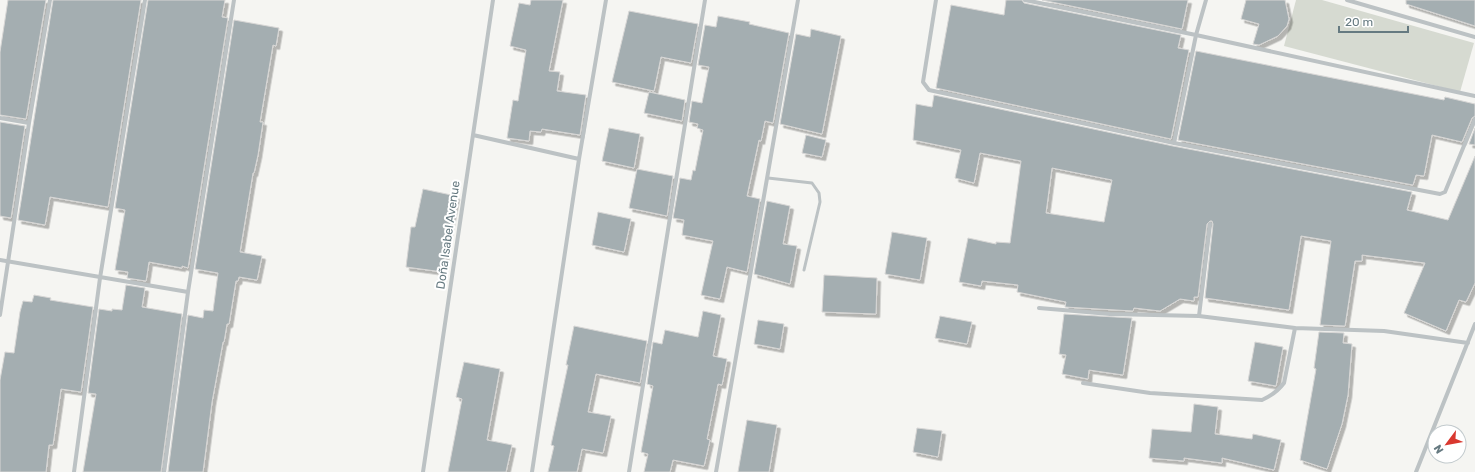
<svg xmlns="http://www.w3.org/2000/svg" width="1475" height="472" viewBox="0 0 1475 472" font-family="Rubik,sans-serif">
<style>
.green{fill:#d6dad1}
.building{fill:#a4aeb1;stroke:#d7d6d5;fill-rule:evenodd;filter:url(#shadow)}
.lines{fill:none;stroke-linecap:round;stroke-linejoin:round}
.lane{stroke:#bcc2c4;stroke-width:3}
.street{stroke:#bcc2c4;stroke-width:4}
.labels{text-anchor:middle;stroke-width:4;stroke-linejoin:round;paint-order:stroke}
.street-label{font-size:12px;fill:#667a81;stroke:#fff}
</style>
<defs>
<filter id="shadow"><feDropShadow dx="3.5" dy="3.5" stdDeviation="0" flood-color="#0004"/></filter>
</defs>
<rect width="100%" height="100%" fill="#f5f5f2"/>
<path class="green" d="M1296,0H1322L1474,43L1460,92L1284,46Z"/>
<path class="building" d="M8,0H46L26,119L0,115V52Z
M53,0H141L108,207L50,197L45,225L18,220Z
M148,0H225L222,17L228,18L188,268L182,266V268L149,262L146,281L127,278L128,272L115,270L125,210L115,208Z
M531,0H563L549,71L560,72L557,91L586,95L580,135L542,129L541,132L530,131L529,141L507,138L513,100L518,101L526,50L510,46L519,3L530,5Z
M1006,0H1022L1024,3L1181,35L1178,48L1189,50L1171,139L936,88L951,5L1004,15Z
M1042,0H1188L1182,29Z
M1246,0H1285L1289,19L1287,26L1278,36L1259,45L1253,44L1259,24L1241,19Z
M1406,0H1475V26L1406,4Z
M629,11L698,24L691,63L661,57L654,91L612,82Z
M718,16L750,22L749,24L789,33L773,123L765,121L761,141L759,140L747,196L760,199L747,272L727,267L720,299L701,295L713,241L682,235L684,220L673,218L680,178L691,180L693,170L695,171L703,130L697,128L698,124L689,122L692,101L702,103L709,67L698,65L705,25L716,27Z
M234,20L279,28L276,46L273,45L260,122H263L258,155L254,173H253L240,252L262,256L257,280L239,277L238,281H236L229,324H227L224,342H223L212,402L203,472H168L188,315L203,318L204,310L213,311L218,273L195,269Z
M811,29L841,36L822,134L780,124L796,34L810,37Z
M1196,51L1444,100L1445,97L1475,104V116L1472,118L1462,142L1432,135L1424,176L1416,175L1413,185L1178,140Z
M649,92L685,100L682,121L644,113Z
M934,95L1173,146L1412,192L1407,210L1448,220L1475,156V283L1466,302L1459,300L1446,331L1404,313L1425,263L1362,255V261H1355L1345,326L1320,325L1331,241L1301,236L1289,310L1205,298L1213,224L1212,221H1210L1207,224L1198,297H1194V301L1180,299L1160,311L1134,308L1133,311L1065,307L1066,302L1017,292L1018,285L982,281L981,286L959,282L968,238L996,244V242L1010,243L1021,161L980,153L974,183L955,178L961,150L913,140L916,104L932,107ZM1052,168L1112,180L1104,222L1046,213Z
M0,122L25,126L11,218L0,216Z
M609,128L640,134L634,168L602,161Z
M1475,128V145L1469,144Z
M806,135L826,140L822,157L802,153Z
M637,169L673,176L667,216L629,208Z
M423,189L456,196L448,236L443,272L406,267L411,227H415Z
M767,201L790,206L783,244L797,246L790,284L754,274Z
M598,212L631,219L624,252L592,245Z
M892,232L927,238L920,280L885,274Z
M824,275L877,278L876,314L822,312Z
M126,285L145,288L142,307L182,314L161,472H83L96,394L88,393L99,309L112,311V309L122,310Z
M34,295L51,298L50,300L93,307L81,392L61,389L53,445H49L46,472H0V380L5,352L14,353L20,312L23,301L32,302Z
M703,311L721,315L713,356L727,359L722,385L718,384L707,439L710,440L704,466L673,460L670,472H644L648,454L641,452L653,386L647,384L653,342L662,344L665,330L698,337Z
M1064,314L1132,318L1123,375L1089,370L1088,379L1062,374L1066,355L1059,354Z
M940,316L972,322L967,344L935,338Z
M758,320L784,324L780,349L754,344Z
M574,326L647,341L640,383L596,374L588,412L611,416L603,453L582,449L577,472H548L554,446L551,445L568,365H566Z
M1319,332L1344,333L1343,343L1352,344L1348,395L1342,424L1327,469L1300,460L1316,369L1314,368Z
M1255,342L1283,347L1276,386L1248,381Z
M464,362L500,369L487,440L512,445L506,472H448L462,399L456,397Z
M1194,404L1218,407L1215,434L1252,439L1253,434L1281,440L1274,470L1222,458V463L1184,458V461L1149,458L1152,429L1191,432Z
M747,420L777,425L769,472H738Z
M917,428L942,431L938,457L913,452Z"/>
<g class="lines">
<path class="lane" d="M768,178L812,183L819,193L820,202L804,270"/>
<path class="street" d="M936,0L923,82L929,90L1174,143L1440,194L1445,192L1475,119
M1025,0L1196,35L1475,96
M1347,0L1475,37
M0,118L29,123
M473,135L579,159
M1174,143L1196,35L1206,0
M0,260L188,292
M1039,308L1110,314L1199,316L1295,328L1384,331L1468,343
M0,315L29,123L50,0
M1199,316L1210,224
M1083,383L1150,393L1262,400C1271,396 1278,391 1284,383L1295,328
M74,472L100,278L145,0
M164,472L188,292L234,0
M423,472L493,0
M532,472L579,159L606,0
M629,472L705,0
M716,472L798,0
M1416,472L1475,324"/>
</g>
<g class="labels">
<g class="street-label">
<text transform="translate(448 235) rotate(-82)" y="4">Doña Isabel Avenue</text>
</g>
</g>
<g transform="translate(1447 444) rotate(238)"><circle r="19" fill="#ffffff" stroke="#c2cacd"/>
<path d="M0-3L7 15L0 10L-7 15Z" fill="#d9382f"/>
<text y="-6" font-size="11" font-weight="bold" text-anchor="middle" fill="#667a81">N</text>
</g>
<path d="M1339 26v6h69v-6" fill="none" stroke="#667a81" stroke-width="2"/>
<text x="1345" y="26" font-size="12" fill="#667a81" stroke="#ffffff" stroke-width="3" paint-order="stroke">20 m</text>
</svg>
